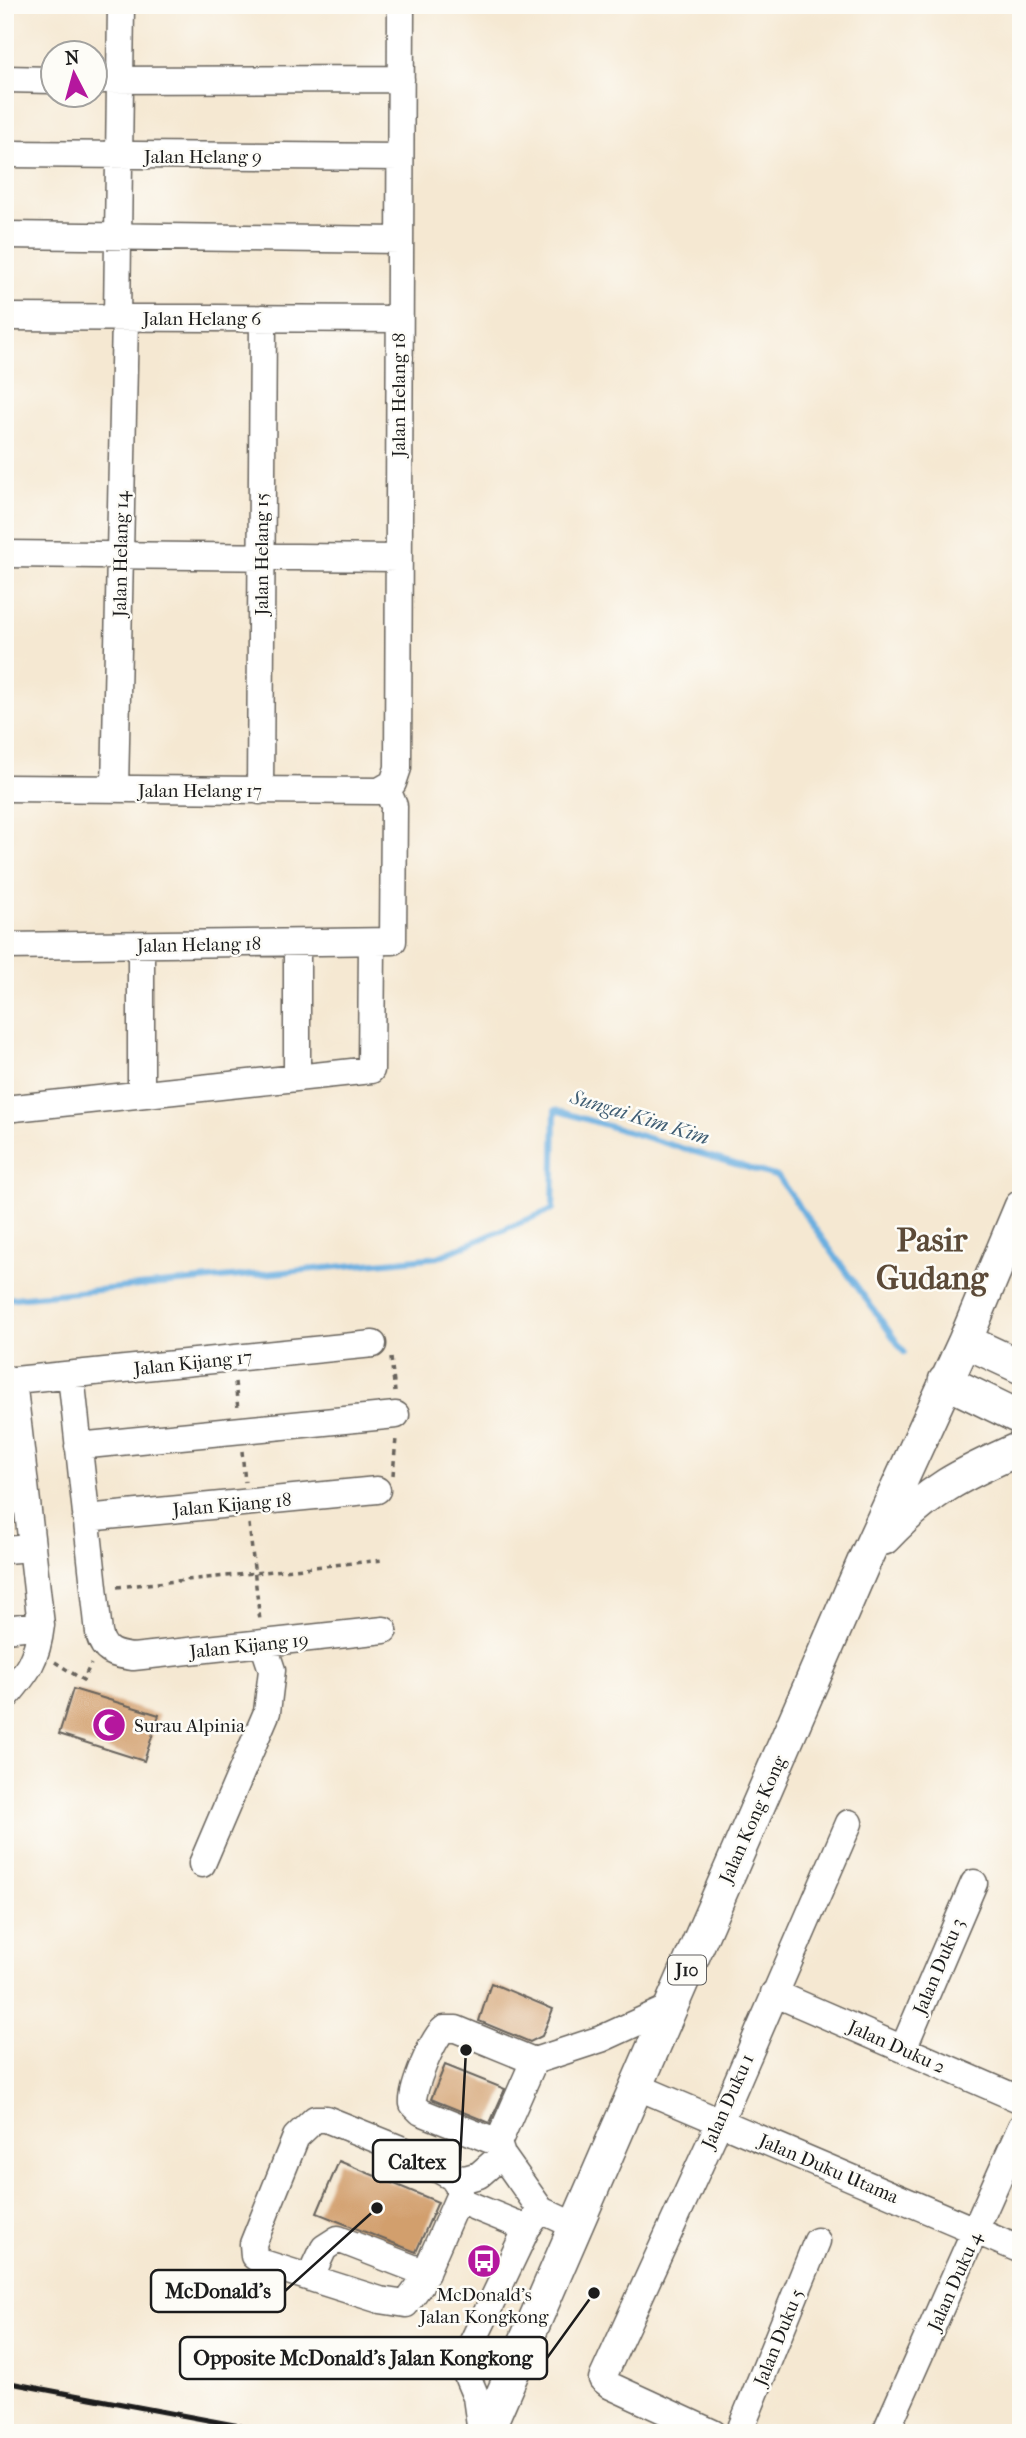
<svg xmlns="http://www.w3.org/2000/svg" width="1026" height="2438" viewBox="0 0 1026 2438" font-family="'IM FELL French Canon',serif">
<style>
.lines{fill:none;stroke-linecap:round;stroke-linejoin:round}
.stream{stroke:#6bafe0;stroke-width:6}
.building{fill:#d29f6d}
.minor-casing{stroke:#68635c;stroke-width:29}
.major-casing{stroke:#68635c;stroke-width:36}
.path{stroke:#68635c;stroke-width:3.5;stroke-dasharray:5 5;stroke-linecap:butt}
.minor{stroke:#fff;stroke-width:26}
.major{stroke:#fff;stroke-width:33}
.rail{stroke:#1c1c1c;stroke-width:5}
.labels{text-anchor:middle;stroke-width:5;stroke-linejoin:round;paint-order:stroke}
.shield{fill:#fdfcf7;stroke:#605f5e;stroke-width:2}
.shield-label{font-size:18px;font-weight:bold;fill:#1c1c1c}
.street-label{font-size:19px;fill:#1c1c1c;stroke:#fdfcf7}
.poi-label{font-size:19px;fill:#1c1c1c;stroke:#fdfcf7;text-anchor:start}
.water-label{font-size:21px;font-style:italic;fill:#405e74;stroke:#fdfcf7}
.town-label{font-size:33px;font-weight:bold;fill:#5c4a38;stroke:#fdfcf7}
.leader{fill:none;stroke:#1c1c1c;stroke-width:2.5}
.callout-dot{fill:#1c1c1c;stroke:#fdfcf7;stroke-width:2.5}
.callout{fill:#fdfcf7;stroke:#1c1c1c;stroke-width:2.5}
.callout-label{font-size:21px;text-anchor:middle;font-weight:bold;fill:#1c1c1c}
</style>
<rect width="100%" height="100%" fill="#fdfcf7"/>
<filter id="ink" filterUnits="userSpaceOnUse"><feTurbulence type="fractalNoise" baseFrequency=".0143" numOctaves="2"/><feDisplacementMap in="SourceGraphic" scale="14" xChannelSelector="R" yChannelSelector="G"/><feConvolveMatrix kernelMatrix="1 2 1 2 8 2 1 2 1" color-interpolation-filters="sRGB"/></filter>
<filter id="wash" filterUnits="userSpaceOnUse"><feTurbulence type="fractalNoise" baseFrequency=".00686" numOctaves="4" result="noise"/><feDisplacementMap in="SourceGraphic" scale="28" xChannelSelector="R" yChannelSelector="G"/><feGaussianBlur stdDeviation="1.57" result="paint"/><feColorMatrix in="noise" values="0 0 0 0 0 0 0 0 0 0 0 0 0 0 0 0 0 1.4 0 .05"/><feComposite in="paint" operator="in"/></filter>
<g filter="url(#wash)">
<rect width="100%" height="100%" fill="#f5e8d2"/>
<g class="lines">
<path class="stream" d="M5,1299L438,1257L553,1209L555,1110L778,1177L904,1352"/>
</g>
<g id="blocks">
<path class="building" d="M73,1689L159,1715L144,1761L59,1734Z
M491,1983L553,2009L542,2036L530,2042L479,2021Z
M445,2065L505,2089L490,2123L431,2099Z
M339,2161L438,2202L416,2252L317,2213Z"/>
</g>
</g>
<g filter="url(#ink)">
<use href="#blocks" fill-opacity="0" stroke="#68635c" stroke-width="2"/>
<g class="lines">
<g class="minor-casing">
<path id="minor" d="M5,79L52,80
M94,80L401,79
M5,154L400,157
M5,235L399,240
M5,317L398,319
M117,318L121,5
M5,554L398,558
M5,788L379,791L393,783L398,768L401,5
M115,789L125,318
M260,791L263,318
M297,943V1078
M5,946L393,941L394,806L386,787
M141,1094V945
M5,1109L371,1070L372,942
M71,1375L99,1633C103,1652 115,1655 133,1657L384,1630
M5,1381L373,1344
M78,1446L396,1415
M86,1518L377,1490
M5,1550L31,1548
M5,1629L41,1625
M5,1698C28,1671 37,1660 41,1625L13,1380
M202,1864L267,1712L272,1670L263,1643
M774,1993L1021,2100
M903,2049L974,1883
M636,2086L1021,2250
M498,2143L421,2112L413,2104C411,2090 433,2037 444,2029H456L534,2061
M452,2177L459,2187V2196L420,2285L406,2304L380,2300L263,2263L254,2256L253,2244L296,2137L315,2119H326L403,2150L452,2177L465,2179L479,2175L502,2155
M458,2200L527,2228
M575,2226L541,2210L502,2155L498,2143L534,2061L601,2039L671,2007
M310,2278L324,2248L338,2239L426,2273
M481,2433L476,2397L465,2371V2358L527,2228L541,2210
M713,2433L611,2386L602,2379L720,2121L849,1823
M739,2433L817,2241
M885,2433L1021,2127"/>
</g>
<g class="major-casing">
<path id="major" d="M965,1341L1021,1367
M945,1381L1021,1418
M884,1538C929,1490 962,1474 1021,1448
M486,2433L866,1557L965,1341L1021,1207"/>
</g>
<path class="path" d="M391,1358L395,1392
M235,1382L238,1409
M242,1451L245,1482
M393,1475L396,1438
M249,1524L260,1621
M117,1587L383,1560
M55,1662L83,1680L91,1664"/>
<use href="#minor" class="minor"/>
<use href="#major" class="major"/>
<path class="rail" d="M5,2382L245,2427L265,2433"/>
</g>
</g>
<defs>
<g id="mosque-disc" transform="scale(1.75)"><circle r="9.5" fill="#b5179e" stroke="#fdfcf7"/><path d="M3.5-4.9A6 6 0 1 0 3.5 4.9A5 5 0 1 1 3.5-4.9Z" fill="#fff"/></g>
<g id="bus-disc" transform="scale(1.75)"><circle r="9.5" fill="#b5179e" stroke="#fdfcf7"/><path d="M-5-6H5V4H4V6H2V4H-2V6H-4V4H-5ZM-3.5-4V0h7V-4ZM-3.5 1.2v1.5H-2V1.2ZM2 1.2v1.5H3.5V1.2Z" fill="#fff"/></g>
</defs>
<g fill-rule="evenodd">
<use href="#mosque-disc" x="109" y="1725"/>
<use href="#bus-disc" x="484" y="2261"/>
</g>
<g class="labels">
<rect class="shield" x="668" y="1955.5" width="38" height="29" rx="5"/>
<g class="shield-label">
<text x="687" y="1976">J10</text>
</g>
<g class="street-label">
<text x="203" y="163">Jalan Helang 9</text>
<text x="202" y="325">Jalan Helang 6</text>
<text transform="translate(398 395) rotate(-90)" y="7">Jalan Helang 18</text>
<text transform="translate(120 554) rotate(-89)" y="7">Jalan Helang 14</text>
<text transform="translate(261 554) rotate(-90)" y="7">Jalan Helang 15</text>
<text x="200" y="797">Jalan Helang 17</text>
<text transform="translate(199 944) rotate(-1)" y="7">Jalan Helang 18</text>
<text transform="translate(193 1362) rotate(-6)" y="7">Jalan Kijang 17</text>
<text transform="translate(232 1504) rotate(-5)" y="7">Jalan Kijang 18</text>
<text transform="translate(249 1645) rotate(-6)" y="7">Jalan Kijang 19</text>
<text transform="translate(752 1819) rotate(-66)" y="7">Jalan Kong Kong</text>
<text transform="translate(938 1966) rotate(-67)" y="7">Jalan Duku 3</text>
<text transform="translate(897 2046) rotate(24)" y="7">Jalan Duku 2</text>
<text transform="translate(727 2101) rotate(-66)" y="7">Jalan Duku 1</text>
<text transform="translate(829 2168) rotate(23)" y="7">Jalan Duku Utama</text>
<text transform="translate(954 2281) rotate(-66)" y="7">Jalan Duku 4</text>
<text transform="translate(778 2337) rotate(-68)" y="7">Jalan Duku 5</text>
</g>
<g class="poi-label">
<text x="134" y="1732">Surau Alpinia</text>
<text x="484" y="2301" text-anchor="middle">McDonald's<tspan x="484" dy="22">Jalan Kongkong</tspan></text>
</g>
<g class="water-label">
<text transform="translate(640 1117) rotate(17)" y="7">Sungai Kim Kim</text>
</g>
<g class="town-label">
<text x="932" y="1251">Pasir<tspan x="932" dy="38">Gudang</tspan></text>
</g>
</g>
<path class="leader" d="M466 2050L460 2161M377 2208L285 2291M594 2293L547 2358"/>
<g class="callout-dot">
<circle cx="466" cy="2050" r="7"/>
<circle cx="377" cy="2208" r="7"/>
<circle cx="594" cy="2293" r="7"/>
</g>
<g class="callout">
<rect x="373" y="2140" width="87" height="42" rx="7"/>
<rect x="151" y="2270" width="134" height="42" rx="7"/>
<rect x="180" y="2337" width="367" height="42" rx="7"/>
</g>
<g class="callout-label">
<text x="417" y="2169">Caltex</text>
<text x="218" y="2298">McDonald's</text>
<text x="363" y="2365">Opposite McDonald's Jalan Kongkong</text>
</g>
<rect width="1026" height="2438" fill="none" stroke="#fdfcf7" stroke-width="28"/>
<g transform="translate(74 74) rotate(354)"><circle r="33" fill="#fdfcf7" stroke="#a3a29f" stroke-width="2"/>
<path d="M0-5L12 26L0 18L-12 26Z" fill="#b5179e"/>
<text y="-10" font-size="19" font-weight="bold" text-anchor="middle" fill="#1c1c1c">N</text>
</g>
</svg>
